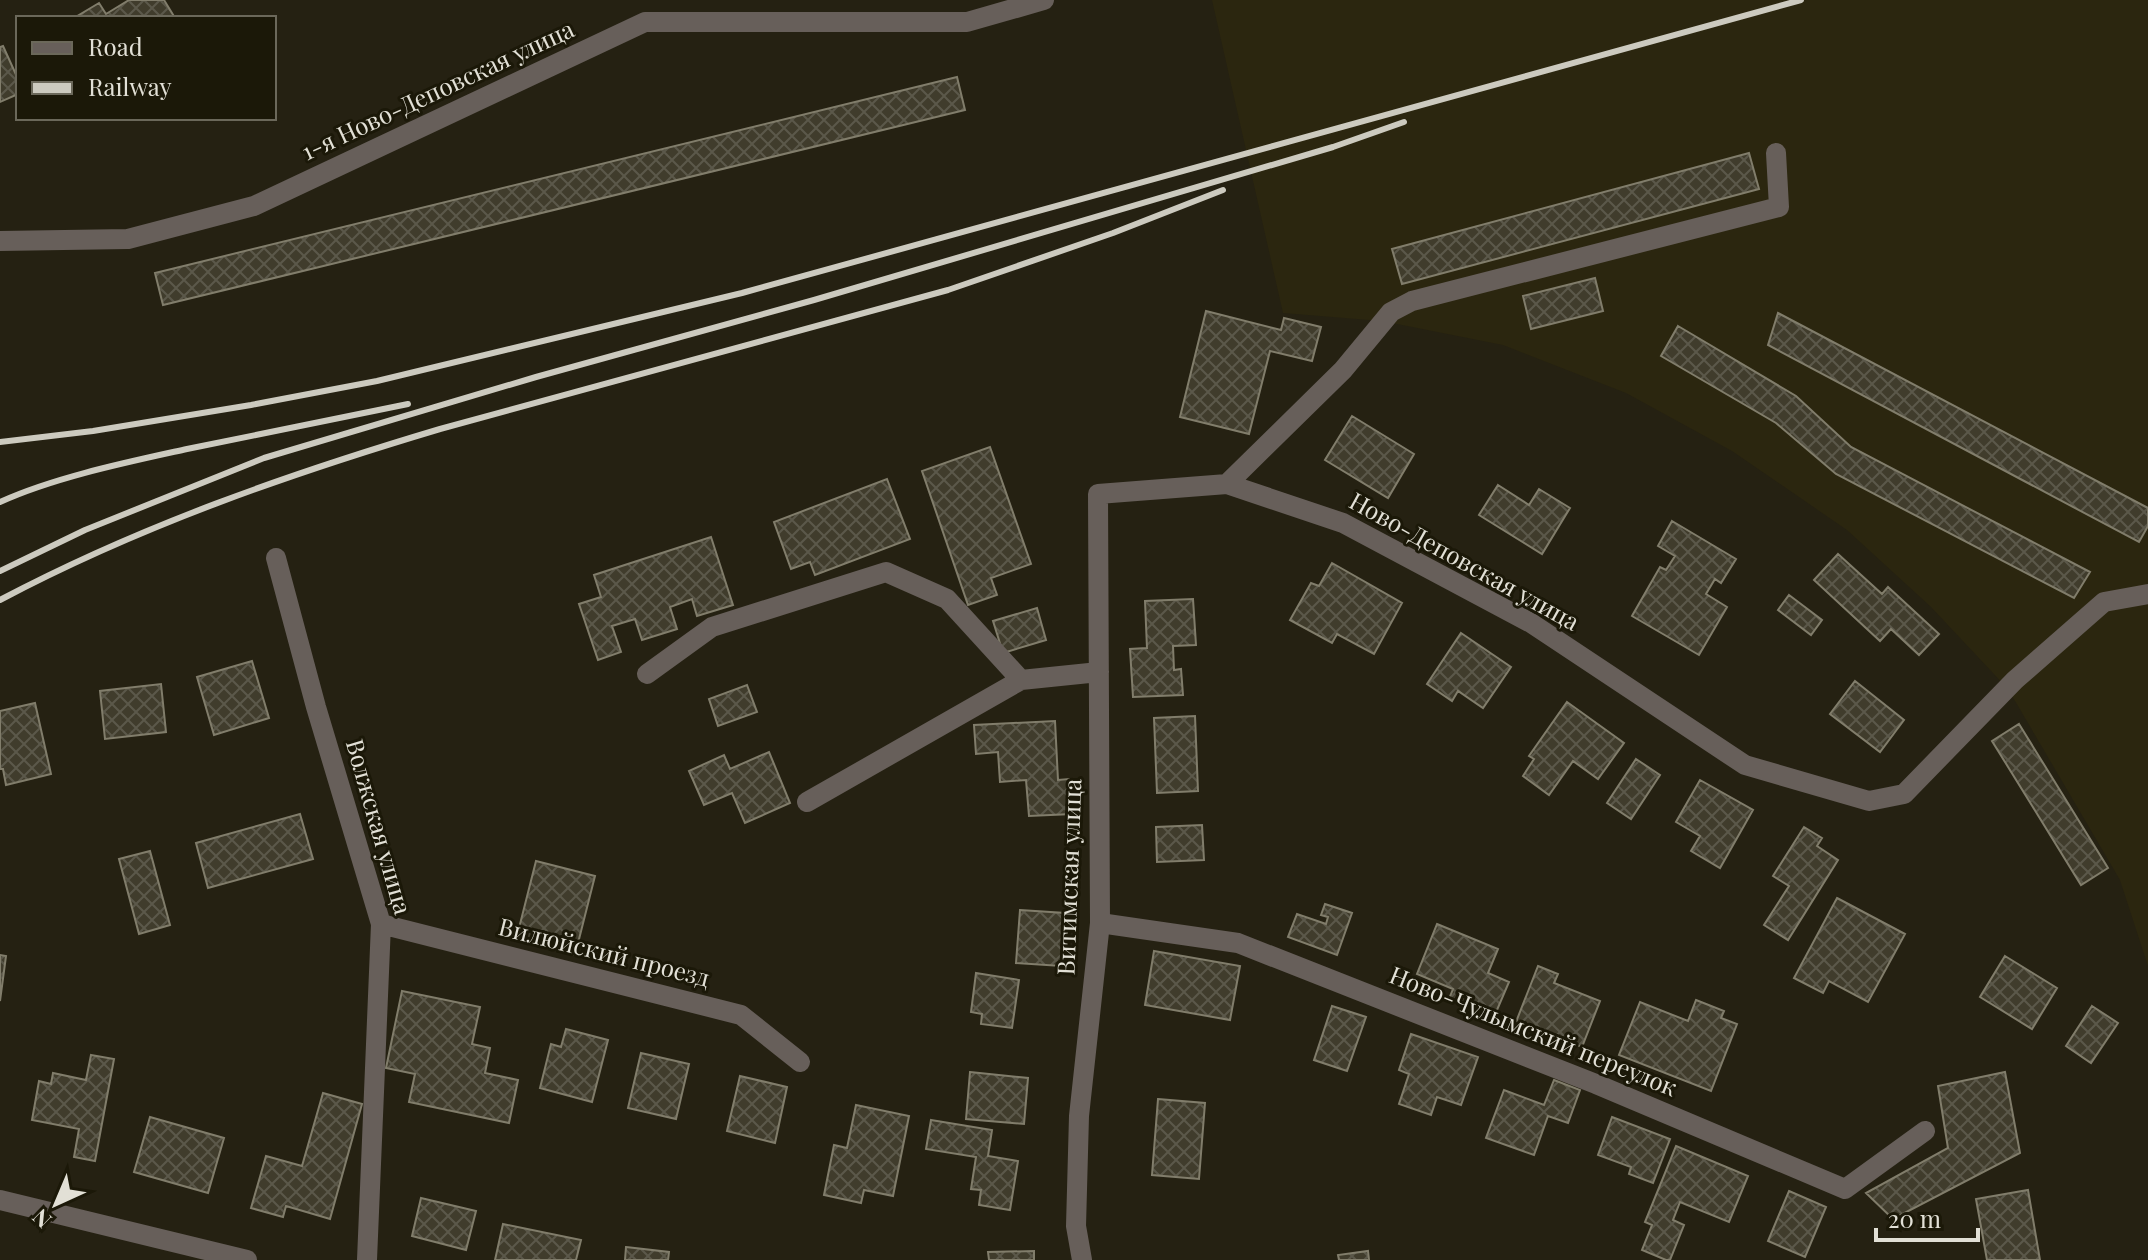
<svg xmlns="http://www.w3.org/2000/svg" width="2148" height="1260" viewBox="0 0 2148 1260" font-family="'Playfair Display',serif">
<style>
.built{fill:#2b260f}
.building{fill:url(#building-cross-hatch);stroke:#817d6b;stroke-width:2}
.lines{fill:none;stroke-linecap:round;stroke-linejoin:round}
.minor{stroke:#675f5a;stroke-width:20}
.rail{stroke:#cccabf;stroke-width:6}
.labels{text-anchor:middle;stroke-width:6;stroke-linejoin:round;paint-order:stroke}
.street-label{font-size:24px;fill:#e2e0d6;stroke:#1b1808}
</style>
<defs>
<pattern id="building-cross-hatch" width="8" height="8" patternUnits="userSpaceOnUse" patternTransform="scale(2)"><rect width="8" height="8" fill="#403c2c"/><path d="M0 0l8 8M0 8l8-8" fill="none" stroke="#5b584a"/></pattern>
</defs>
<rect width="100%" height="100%" fill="#252112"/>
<path class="built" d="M1212,0H2148V966L2120,880L2008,689L1931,607L1847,530L1732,451L1626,393L1503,345L1382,321L1283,313Z"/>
<path class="building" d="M129,0H164L175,18H74L99,3L106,14Z
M3,46L18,79V94L0,102V47Z
M957,77L965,110L163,305L155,273Z
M1749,153L1759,189L1402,284L1392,249Z
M1595,278L1603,311L1531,329L1523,296Z
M1206,311L1281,330L1284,318L1321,327L1312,361L1270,351L1249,434L1180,417Z
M1778,313L2148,508V526L2139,542L1768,345Z
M1678,326L1796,396L1851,447L2090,572L2074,598L1836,474L1776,423L1661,356Z
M1352,416L1414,454L1388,498L1325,460Z
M990,447L1031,564L991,578L997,595L968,605L922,471Z
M887,479L910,539L815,575L810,562L791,569L774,522Z
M1498,485L1529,505L1539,489L1570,508L1542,554L1479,515Z
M1672,521L1736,559L1721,583L1715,579L1706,594L1727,607L1699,655L1632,616L1660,567L1666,570L1675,556L1658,546Z
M711,537L733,605L697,616L692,599L670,607L677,629L642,640L635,619L612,626L621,652L598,660L579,604L601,597L594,575Z
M1838,554L1882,594L1888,587L1939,634L1919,655L1891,629L1880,641L1814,580Z
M1332,563L1402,603L1374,654L1337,634L1332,643L1290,620L1311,583L1319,586Z
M1789,595L1822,620L1811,635L1778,610Z
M1193,599L1196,645L1173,646L1174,670L1181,669L1183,695L1133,697L1130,649L1147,648L1145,601Z
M1037,608L1046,640L1003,653L993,621Z
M1461,633L1511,667L1483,708L1458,691L1452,701L1427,684Z
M252,661L269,718L214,735L197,677Z
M1855,681L1904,720L1880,752L1830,714Z
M161,684L166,732L105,739L100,691Z
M747,685L757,712L718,726L709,699Z
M1567,702L1624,743L1598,779L1573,761L1549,795L1523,776L1534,759L1529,756Z
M35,703L51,774L6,785L3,769H0V711Z
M1195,716L1198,791L1157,793L1154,718Z
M1055,721L1058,780L1069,779L1072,814L1029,816L1026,780L1000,782L998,752L976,754L974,725Z
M2019,724L2108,868L2081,885L1992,741Z
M769,752L790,803L745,823L732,793L704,805L689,771L724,755L730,769Z
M1636,759L1660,775L1631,819L1607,803Z
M1700,780L1753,810L1720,868L1691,851L1700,836L1676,822Z
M300,814L313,859L208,888L196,843Z
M1202,825L1204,860L1157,862L1156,827Z
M1804,827L1822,838L1817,846L1838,860L1788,940L1764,925L1789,886L1773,876Z
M150,851L170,925L139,934L119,859Z
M536,861L595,876L575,955L516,940Z
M1837,898L1905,934L1868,1002L1829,981L1823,993L1794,978Z
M1325,904L1352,913L1337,955L1288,937L1297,914L1326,924L1328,917L1321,915Z
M1020,910L1065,913L1061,966L1016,963Z
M1437,924L1498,949L1488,973L1509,982L1494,1017L1449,999L1453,989L1417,974Z
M1154,951L1240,966L1230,1020L1145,1005Z
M0,955L6,956L0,1001Z
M2005,956L2057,988L2032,1029L1980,997Z
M1538,966L1558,974L1554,983L1600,1001L1582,1047L1516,1022Z
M976,973L1019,980L1012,1028L981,1024L982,1014L971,1012Z
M402,991L480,1007L472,1044L490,1048L485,1073L518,1080L509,1123L409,1102L415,1074L386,1068Z
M1696,1000L1724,1011L1721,1018L1737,1024L1711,1091L1619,1055L1640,1002L1688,1021Z
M1332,1006L1366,1017L1347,1071L1314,1060Z
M2092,1006L2118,1023L2091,1063L2066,1046Z
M566,1029L608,1040L592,1102L540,1088L551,1044L561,1047Z
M1411,1034L1478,1057L1461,1105L1437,1097L1431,1115L1399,1104L1409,1074L1399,1070Z
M641,1053L689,1064L676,1119L628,1108Z
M91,1055L114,1059L95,1161L74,1157L79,1129L32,1120L39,1081L51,1084L53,1073L86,1080Z
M970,1072L1028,1078L1024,1124L966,1119Z
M2005,1072L2020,1153L1893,1219L1866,1193L1948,1148L1938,1086Z
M740,1076L787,1087L775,1143L727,1131Z
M1554,1080L1580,1090L1568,1123L1548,1116L1534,1155L1486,1138L1504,1090L1544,1105Z
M323,1093L362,1104L330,1219L286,1206L283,1217L251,1208L266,1156L302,1166Z
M1158,1099L1205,1103L1199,1179L1152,1175Z
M856,1105L909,1116L893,1196L864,1190L861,1203L824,1195L834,1145L847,1148Z
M150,1117L224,1138L208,1193L134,1172Z
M1612,1117L1670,1139L1653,1183L1629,1174L1631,1167L1598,1155Z
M931,1120L992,1130L988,1156L1018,1161L1010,1210L979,1205L981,1190L971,1189L976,1157L926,1149Z
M1676,1146L1748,1176L1729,1222L1680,1202L1673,1220L1684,1225L1670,1260H1666L1642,1250L1652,1225L1645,1222Z
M2028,1190L2040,1260H1987L1976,1199Z
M1789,1191L1826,1207L1805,1257L1768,1241Z
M421,1198L476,1211L466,1250L412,1236Z
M503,1224L581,1240L576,1260H495Z
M626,1247L669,1252L668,1260H625Z
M1034,1251V1260H989L988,1252Z
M1368,1251L1369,1260H1339L1338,1255Z"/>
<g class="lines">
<path class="minor" d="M0,241L128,239L254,206L645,22H967L1044,0
M1227,484L1343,370L1391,312L1412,301L1779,207L1776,153
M276,558L316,707L381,924L367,1260
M647,674L712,627L886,572L947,599L1021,680
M807,802L1021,680L1099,672
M1100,923L1238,943L1596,1084L1845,1189L1925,1131
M381,924L741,1015L800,1062
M0,1200L247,1260
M1082,1260L1076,1226L1079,1116L1100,923L1098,494L1227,484L1343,523L1531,623L1745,765L1869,801L1904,794L2015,680L2104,602L2148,594"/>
<path class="rail" d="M0,442L93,431L251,405L377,381L742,293L1801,0
M0,502C55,477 128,462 187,449C261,434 334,419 408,404
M0,571L85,530L264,458L536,377L814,300L1333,147L1404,122
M0,600C140,526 289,474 440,429L948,290L1113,233L1223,190"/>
</g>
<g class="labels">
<g class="street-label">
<text transform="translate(438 91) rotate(-25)" y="8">1-я Ново-Деповская улица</text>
<text transform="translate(1464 562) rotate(29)" y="8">Ново-Деповская улица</text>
<text transform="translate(378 827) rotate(74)" y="8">Волжская улица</text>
<text transform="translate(1070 877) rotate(-88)" y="8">Витимская улица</text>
<text transform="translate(604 953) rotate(14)" y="8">Вилюйский проезд</text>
<text transform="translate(1533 1032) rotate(22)" y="8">Ново-Чулымский переулок</text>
</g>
</g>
<rect x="16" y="16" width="260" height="104" fill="#1b1808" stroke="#6b685a" stroke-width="2"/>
<rect x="32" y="42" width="40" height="12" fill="#675f5a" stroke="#6b685a" stroke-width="2"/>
<text x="88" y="56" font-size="24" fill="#e2e0d6">Road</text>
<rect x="32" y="82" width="40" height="12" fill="#cccabf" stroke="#6b685a" stroke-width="2"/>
<text x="88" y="96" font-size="24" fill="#e2e0d6">Railway</text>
<g transform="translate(56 1204) rotate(224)" stroke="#1b1808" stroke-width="6" paint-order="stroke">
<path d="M0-6L14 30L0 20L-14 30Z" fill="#e2e0d6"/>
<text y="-12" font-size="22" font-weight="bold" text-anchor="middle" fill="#e2e0d6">N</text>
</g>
<path d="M1876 1228v12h102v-12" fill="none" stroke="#e2e0d6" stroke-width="4"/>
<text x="1888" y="1228" font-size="24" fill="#e2e0d6" stroke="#1b1808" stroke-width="6" paint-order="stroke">20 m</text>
</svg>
